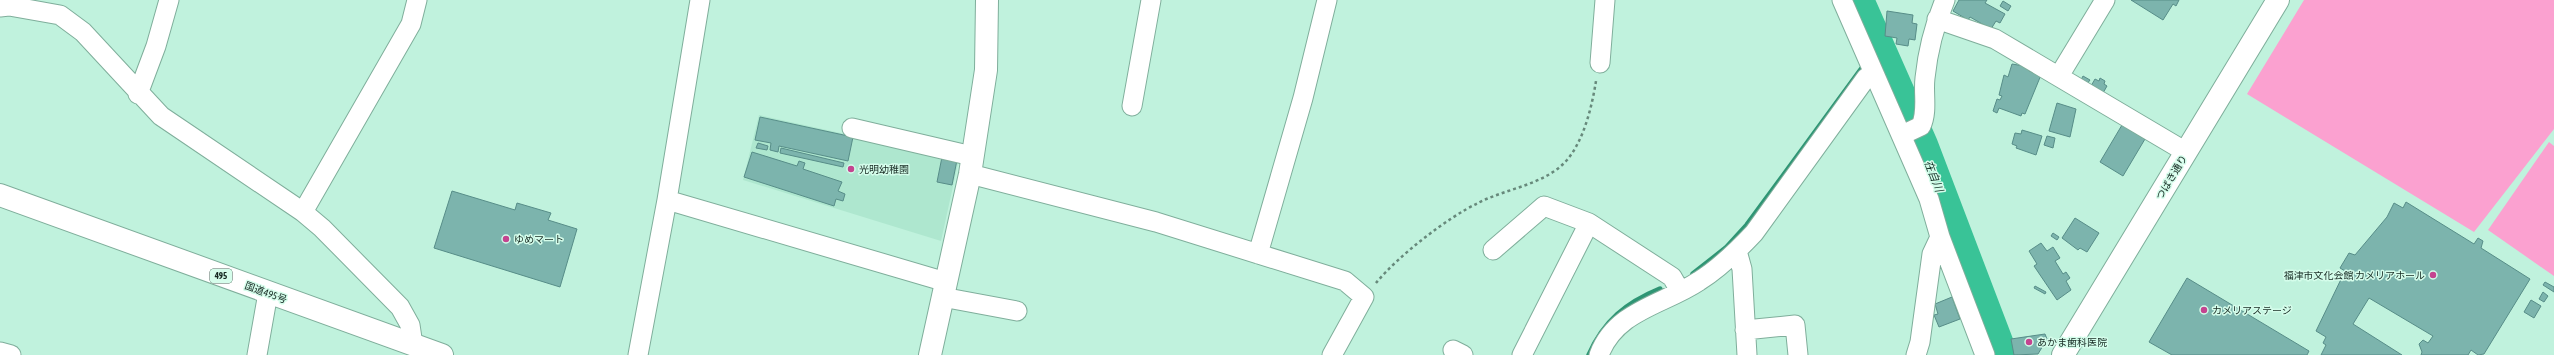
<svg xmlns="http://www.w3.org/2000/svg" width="2554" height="355" viewBox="0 0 2554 355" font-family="'Asap Condensed','Noto Sans JP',sans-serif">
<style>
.built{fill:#aee7cf}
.green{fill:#fba1d0}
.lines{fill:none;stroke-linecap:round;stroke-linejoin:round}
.stream{stroke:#2e9574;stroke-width:5.5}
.river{stroke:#39c397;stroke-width:32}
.building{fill:#7cb4ad;stroke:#578d88}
.minor-casing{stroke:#7fae9b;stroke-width:21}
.tertiary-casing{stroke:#7fae9b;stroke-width:24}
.secondary-casing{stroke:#7fae9b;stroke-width:24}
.trunk-casing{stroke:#7fae9b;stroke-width:24}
.path{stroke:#67897b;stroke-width:2.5;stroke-dasharray:3 3;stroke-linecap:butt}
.minor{stroke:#fff;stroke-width:19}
.tertiary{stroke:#fff;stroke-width:22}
.secondary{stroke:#fff;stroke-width:22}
.trunk{stroke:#fff;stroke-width:22}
.poi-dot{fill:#c44490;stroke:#d5fdeb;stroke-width:1.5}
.labels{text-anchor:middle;stroke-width:3;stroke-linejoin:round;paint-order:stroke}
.shield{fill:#d5fdeb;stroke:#4f695e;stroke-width:1}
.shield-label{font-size:9px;font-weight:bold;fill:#162922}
.poi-label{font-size:10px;fill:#162922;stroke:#d5fdeb;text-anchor:start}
.street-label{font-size:10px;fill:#162922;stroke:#d5fdeb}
.water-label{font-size:11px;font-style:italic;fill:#173329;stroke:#d5fdeb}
</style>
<rect width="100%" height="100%" fill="#c0f2dd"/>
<path class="built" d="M759,115L959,159L941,241L743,180Z"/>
<path class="green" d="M2304,0H2554V129L2474,232L2247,94Z
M2549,142L2554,146V276L2488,230Z"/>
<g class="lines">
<path class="stream" d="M1693,274L1726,248L1747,225L1863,67
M1589,355C1604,321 1626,303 1660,289"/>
<path class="river" d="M1858,0L1922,145L2002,355"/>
</g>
<path class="building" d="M1959,0H1987L1985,3L2005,14L2000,23L1996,21L1991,29L1970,17L1968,20L1953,11Z
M2131,0H2179L2176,6L2173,4L2163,20Z
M2003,1L2011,6L2008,11L2000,6Z
M1887,11L1913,15L1912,23L1917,24L1915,40L1909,39L1908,46L1896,44L1897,38L1885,36Z
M2012,64L2030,67L2029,71L2041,75L2025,114L2022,113L2021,116L1999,108L1997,113L1993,111L1997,99L2000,100L2002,96L1999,95L2004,75L2008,77Z
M2083,76L2090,80L2087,84L2081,80Z
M2100,78L2105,81L2104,84L2107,86L2103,93L2091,86L2095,79L2099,81Z
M2057,103L2076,109L2070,137L2049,131Z
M760,117L853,137L848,161L779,146L778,152L770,150L771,143L755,140Z
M2122,125L2145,139L2123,176L2100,162Z
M2022,130L2042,136L2036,155L2016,148L2017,146L2012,144L2015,133L2021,134Z
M2047,136L2055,138L2053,148L2044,145Z
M758,143L768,146L767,150L756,148Z
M781,148L844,163L843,167L780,153Z
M752,152L797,166L799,161L805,163L803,169L842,182L838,191L845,194L843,201L836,199L834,206L744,177Z
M942,157L957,160L952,185L937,182Z
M452,191L515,210L517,203L551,213L548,220L577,229L560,287L434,248Z
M2406,202L2474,244L2478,238L2483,241L2481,248L2530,279L2484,354L2478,355L2471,350L2468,355H2421L2422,352L2419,344L2423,340L2428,343L2433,336L2369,298L2353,324L2402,355H2321L2326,345L2323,343L2326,337L2316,331L2345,271L2340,268L2349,253L2355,255L2387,217L2394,203L2403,208Z
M2075,218L2099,233L2087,252L2080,248L2078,250L2062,238Z
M2053,233L2059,237L2057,240L2051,236Z
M2041,243L2047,251L2053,247L2060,258L2055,261L2063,274L2066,272L2070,278L2066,281L2071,290L2057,300L2034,266L2037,264L2029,251Z
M2187,278L2309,351L2307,355H2172L2149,342Z
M2545,282L2554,287V292L2543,285Z
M2035,286L2046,292L2045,294L2034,288Z
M2543,292L2548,296L2544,302L2539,299Z
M1952,297L1960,319L1939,327L1934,315L1938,314L1935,304Z
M2531,300L2541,306L2534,318L2524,312Z
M2045,334L2047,339L2038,354L2014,355L2011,339Z"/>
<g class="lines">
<g class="minor-casing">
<path id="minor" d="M1842,0L1929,199L1940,237L1985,355
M0,7L9,6L60,15L83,32L161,116L303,212L322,228L400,307L410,325L413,345
M1937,19L1995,39L2186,152
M1600,63L1605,0
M2059,76L2105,0
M138,94L156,46L169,0
M1132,106L1151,0
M852,128L972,156
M1902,135L1921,126C1928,111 1923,94 1925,78C1928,49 1934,26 1945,0
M970,174L1156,222L1345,281L1364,297L1332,355
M667,200L946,282
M303,212L411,24L417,0
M1493,250L1544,206L1589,223L1672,277L1680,291
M1737,251L1742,269L1747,355
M1258,254L1303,98L1327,0
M942,297L1017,311
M1745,330L1795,325L1798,355
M1453,350L1463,355
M0,352L11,355
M257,355L268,293
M638,355L667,200L700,0
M1522,355L1589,223
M1599,355C1616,310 1663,305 1699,281C1720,268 1738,250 1754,233L1866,78L1873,73
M1916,355L1920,342L1932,254L1940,237"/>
</g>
<g class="tertiary-casing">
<path id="tertiary" d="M930,355L970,174L986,70L987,0"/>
</g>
<g class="secondary-casing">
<path id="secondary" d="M2063,355L2278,0"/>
</g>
<g class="trunk-casing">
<path id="trunk" d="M0,195L442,355"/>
</g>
<path class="path" d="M1376,283C1398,256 1447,218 1478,203C1507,188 1545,185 1567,160C1584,140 1592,106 1596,81"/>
<use href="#minor" class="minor"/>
<use href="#tertiary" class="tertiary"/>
<use href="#secondary" class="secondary"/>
<use href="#trunk" class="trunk"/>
</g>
<g class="poi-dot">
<circle cx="851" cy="169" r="4"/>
<circle cx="506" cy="239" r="4"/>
<circle cx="2433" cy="275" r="4"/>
<circle cx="2204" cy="310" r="4"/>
<circle cx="2029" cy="342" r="4"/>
</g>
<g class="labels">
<rect class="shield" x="210" y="269" width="22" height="14" rx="3"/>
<g class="shield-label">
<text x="221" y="279">495</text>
</g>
<g class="poi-label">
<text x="859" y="173">光明幼稚園</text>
<text x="514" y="243">ゆめマート</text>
<text x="2425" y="279" text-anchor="end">福津市文化会館 カメリアホール</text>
<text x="2212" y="314">カメリアステージ</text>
<text x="2037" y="346">あかま歯科医院</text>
</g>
<g class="street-label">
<text transform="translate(2171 177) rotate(-59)" y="4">つばき通り</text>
<text transform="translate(266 292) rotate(20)" y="4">国道495号</text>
</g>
<g class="water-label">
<text transform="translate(1934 176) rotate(69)" y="4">在自川</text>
</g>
</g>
</svg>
